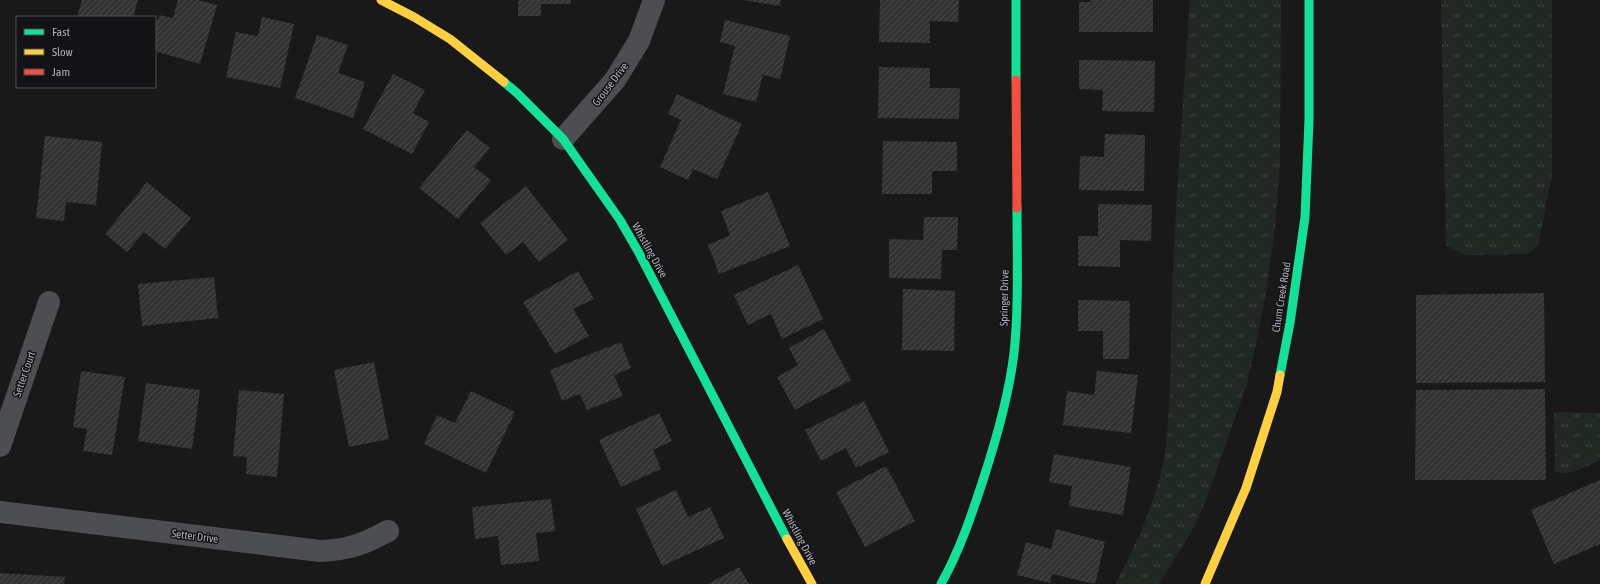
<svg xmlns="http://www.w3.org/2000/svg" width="1600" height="584" viewBox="0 0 1600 584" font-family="'Asap Condensed',sans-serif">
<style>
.grass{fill:url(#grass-tufts)}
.building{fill:url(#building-hatch)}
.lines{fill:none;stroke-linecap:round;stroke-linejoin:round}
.street{stroke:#4d4e52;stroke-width:22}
.fast{stroke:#16e098;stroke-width:9}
.slow{stroke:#ffcf43;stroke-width:9}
.jam{stroke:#f24e42;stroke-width:9}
.labels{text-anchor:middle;stroke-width:3;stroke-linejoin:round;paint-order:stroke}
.street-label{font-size:11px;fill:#abaeb9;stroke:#131315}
</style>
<defs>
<pattern id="grass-tufts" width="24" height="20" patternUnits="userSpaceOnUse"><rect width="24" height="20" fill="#212823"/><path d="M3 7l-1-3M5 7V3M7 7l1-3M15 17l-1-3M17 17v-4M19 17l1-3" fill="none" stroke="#3f4541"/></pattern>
<pattern id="building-hatch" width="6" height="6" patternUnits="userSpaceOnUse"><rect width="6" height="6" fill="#323233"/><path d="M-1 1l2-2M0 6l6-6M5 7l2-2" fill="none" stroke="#4d4d4e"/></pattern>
</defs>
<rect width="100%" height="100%" fill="#191919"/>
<path class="grass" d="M1190,0H1281L1280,163L1275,227L1266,292L1255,349L1246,387L1204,505L1192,531L1159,584H1115C1136,546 1159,495 1165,452C1173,391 1170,329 1173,268C1177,179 1184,89 1190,0Z
M1441,0H1552V174L1538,246L1528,254L1465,255L1446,245Z
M1554,412L1600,413V460C1589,465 1565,479 1555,471Z"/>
<path class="building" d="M82,0H138L133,17H77Z
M178,0H198L217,5L200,64L155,51V28L159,15L173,18Z
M518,0H571V4H541V16H518Z
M742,0H781L780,6Z
M880,0H959L958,22L930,21V43L879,42Z
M1091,0H1153V32H1079V2H1091Z
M262,17L294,24L280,88L226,77L236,32L258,36Z
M725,20L790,36L780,79L763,75L756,102L723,94L735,46L720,42Z
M317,35L348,45L338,73L365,82L353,118L295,98Z
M1079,60L1155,61L1154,112L1102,111L1103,90L1079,89Z
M879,67L930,68V88H960L959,119L878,118Z
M393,74L425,90L413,113L429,122L412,154L363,129Z
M677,94L742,124L717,179L693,169L688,180L660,167L681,120L668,114Z
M467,130L490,148L474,167L491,180L458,219L419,188Z
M1105,134L1145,135L1144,191L1079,190L1080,156L1104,157Z
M45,136L102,142L96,205L66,202L64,221L36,218Z
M883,141L957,142V171H932V194H882Z
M147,182L191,218L165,249L144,232L127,252L105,234Z
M526,186L568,240L539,262L523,242L506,255L480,223Z
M768,192L790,246L719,274L708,245L730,235L721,211Z
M1098,204L1152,205L1151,241L1120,240V267L1078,266V236H1098Z
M924,217H958L957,250H942L941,279L889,278V239L923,240Z
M798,265L823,319L782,339L771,314L748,325L734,295Z
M578,271L594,299L573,309L589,336L555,354L523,302Z
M214,277L218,318L142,326L138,284Z
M903,289L955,291L954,351L902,350Z
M1544,293L1545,382L1416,383V295Z
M1078,300L1130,301L1129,359H1103V331H1078Z
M824,329L851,380L795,410L777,377L798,365L789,348Z
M621,342L631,368L614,375L623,396L587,410L580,394L562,401L550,370Z
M374,362L389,439L349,447L334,370Z
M81,371L125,377L112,455L83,451L87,429L73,427Z
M1097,371L1138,375L1131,433L1063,425L1067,391L1094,395Z
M146,383L200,390L192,449L138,441Z
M1545,389L1546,480H1415L1416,390Z
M239,390L284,394L277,477L246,474L247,457L233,456Z
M471,391L515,412L486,473L424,444L437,415L455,423Z
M864,401L889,452L856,468L846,448L821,461L805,430Z
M659,413L672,441L653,450L661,469L621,487L599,440Z
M1054,454L1131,467L1123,515L1069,506L1072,486L1049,482Z
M886,466L915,521L865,547L836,492Z
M1600,480V544L1554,564L1531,510Z
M676,490L688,517L710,507L724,538L662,566L636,509Z
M551,499L555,531L536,533L539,561L501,565L498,536L475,539L472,507Z
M1056,529L1105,542L1095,584L1052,574L1050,583L1017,575L1026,542L1051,549Z
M739,567L749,584H708Z
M0,573L65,577L64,584H0Z"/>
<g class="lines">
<path class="street" d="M563,139L615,80L639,41L654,0
M0,446L49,302
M0,512L320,551C348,550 364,544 388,531"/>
<path class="fast" d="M1016,0V80
M504,82L517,93L563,139L620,220L639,253L787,539
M1280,375L1290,323L1305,217L1309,120V0
M941,584C960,550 972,514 984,477C997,437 1009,395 1014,353C1019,305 1017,256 1017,208"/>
<path class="slow" d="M381,0L414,17L450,39L504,82
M787,539L812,584
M1205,584L1246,488L1277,392L1280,375"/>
<path class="jam" d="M1016,80L1017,208"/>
</g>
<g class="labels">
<g class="street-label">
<text transform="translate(610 84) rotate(-53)" y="4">Grouse Drive</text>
<text transform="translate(650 250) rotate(61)" y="4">Whistling Drive</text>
<text transform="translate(1281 297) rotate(-81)" y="4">Churn Creek Road</text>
<text transform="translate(1004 298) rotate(-89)" y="4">Springer Drive</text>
<text transform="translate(24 374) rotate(-71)" y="4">Setter Court</text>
<text transform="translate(195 536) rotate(7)" y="4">Setter Drive</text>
<text transform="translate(800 537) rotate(62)" y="4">Whistling Drive</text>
</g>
</g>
<rect x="16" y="16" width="140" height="72" fill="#131315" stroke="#505157"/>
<rect x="24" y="29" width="20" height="6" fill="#16e098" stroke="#505157"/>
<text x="52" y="36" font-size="12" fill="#abaeb9">Fast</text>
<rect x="24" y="49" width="20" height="6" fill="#ffcf43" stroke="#505157"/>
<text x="52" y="56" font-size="12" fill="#abaeb9">Slow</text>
<rect x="24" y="69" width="20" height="6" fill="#f24e42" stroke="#505157"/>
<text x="52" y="76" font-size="12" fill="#abaeb9">Jam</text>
</svg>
